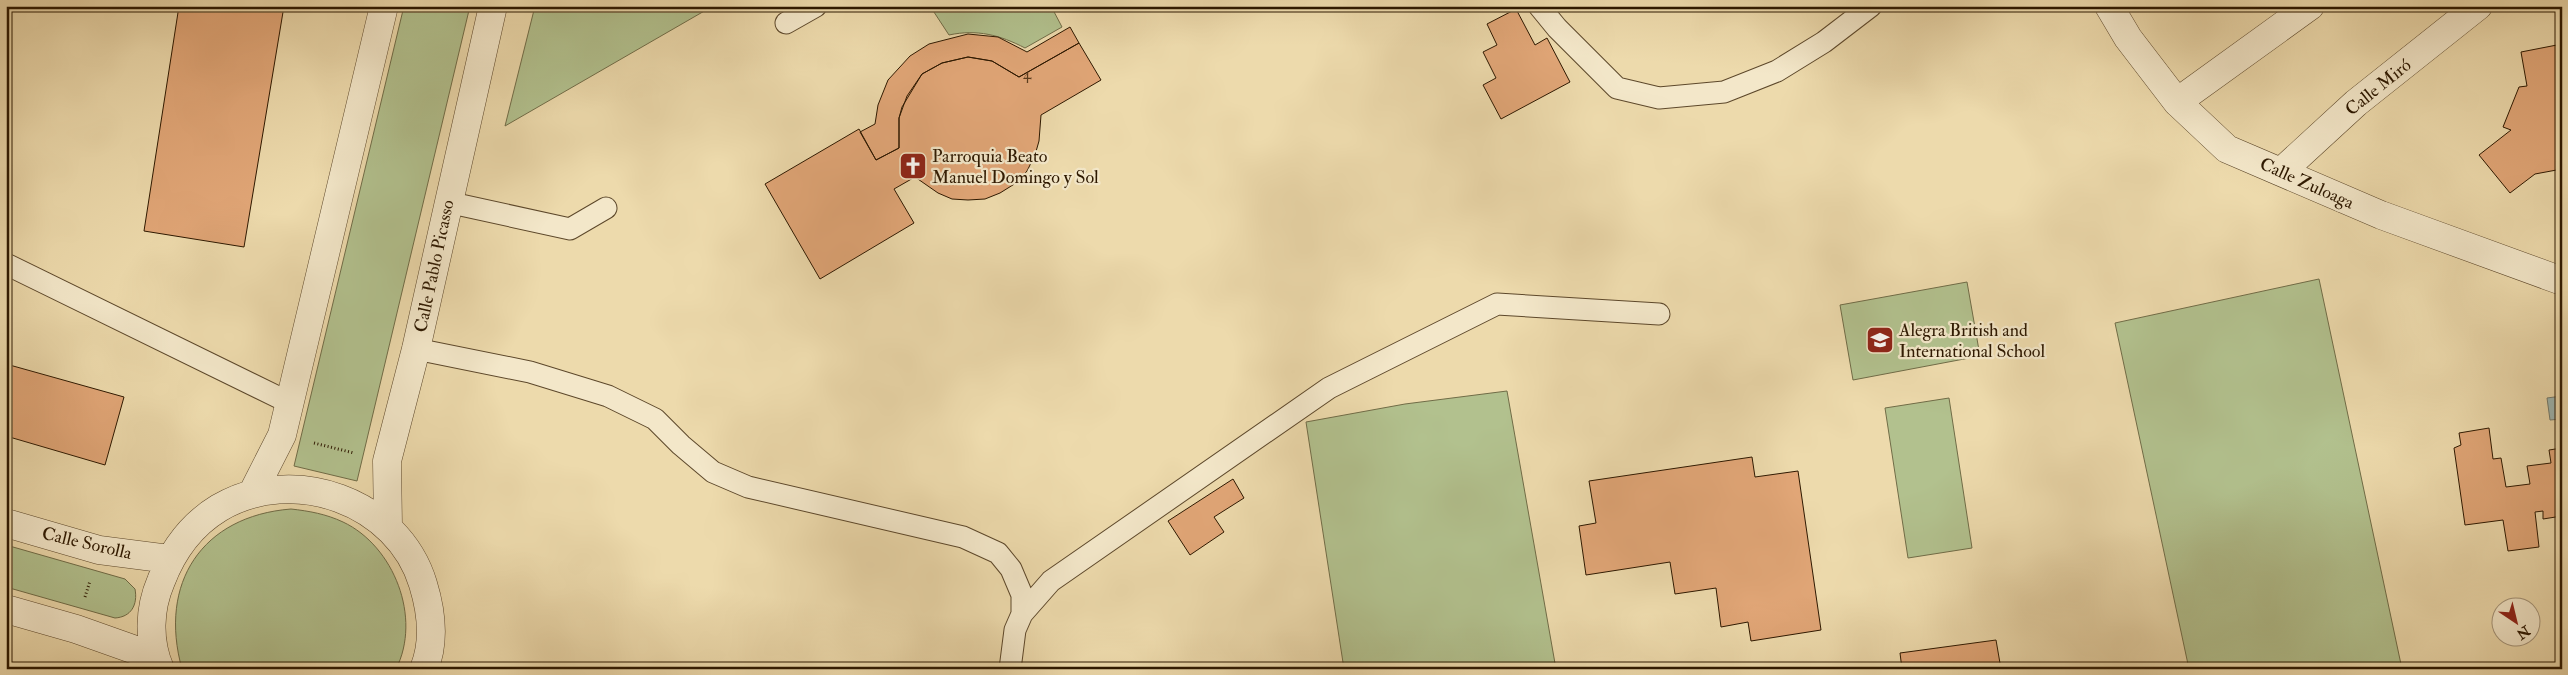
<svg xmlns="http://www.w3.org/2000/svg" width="2568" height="675" viewBox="0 0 2568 675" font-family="'IM FELL Double Pica',serif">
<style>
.green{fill:#b2c18e;stroke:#706c47}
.water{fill:#9db8b4;stroke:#70786c}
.building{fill:#e1a677;stroke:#2d1800}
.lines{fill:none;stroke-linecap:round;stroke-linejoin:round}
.service-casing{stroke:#5d482b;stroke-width:23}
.minor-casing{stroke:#5d482b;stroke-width:29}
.path{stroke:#2d1800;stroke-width:3;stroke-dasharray:1 2.5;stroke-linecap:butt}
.service{stroke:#f3e7c9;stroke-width:21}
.minor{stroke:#f3e7c9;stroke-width:28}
.labels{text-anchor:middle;stroke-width:4.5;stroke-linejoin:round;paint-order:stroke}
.number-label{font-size:15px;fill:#5a3c1e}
.street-label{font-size:18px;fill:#2d1800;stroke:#f3e7c9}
.poi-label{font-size:18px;fill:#2d1800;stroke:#f3e7c9;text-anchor:start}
</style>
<rect width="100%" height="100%" fill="#eddaac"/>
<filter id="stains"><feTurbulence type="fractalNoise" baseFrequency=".004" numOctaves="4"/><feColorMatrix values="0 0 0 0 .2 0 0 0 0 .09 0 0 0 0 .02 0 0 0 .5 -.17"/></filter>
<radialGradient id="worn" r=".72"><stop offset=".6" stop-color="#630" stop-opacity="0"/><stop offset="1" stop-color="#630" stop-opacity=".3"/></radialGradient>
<path class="green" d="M404,6H470L357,481L294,466Z
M535,6H713L505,126Z
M930,6H1051L1062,27L1025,48C1000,35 977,29 949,35Z
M2319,279L2402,669H2189L2115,323Z
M1967,282L1980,356L1853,380L1840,305Z
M1507,391L1556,669H1344L1306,422L1405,404Z
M1949,398L1972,548L1908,558L1885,408Z
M291,509C309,511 326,514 343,522C394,546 422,618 396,669H182C158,583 202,516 291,509Z
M6,545L125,579L135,589C138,605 131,617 115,618L6,587Z"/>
<path class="water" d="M2562,396V419L2550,420L2547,398Z"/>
<path class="building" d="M179,6H284L244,247L144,231Z
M1516,9L1535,45L1547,38L1570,82L1501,119L1483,85L1496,78L1483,52L1497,45L1487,24Z
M1070,27L1079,43L1019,77L992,61L968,57L942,63L922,74L902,107L899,118V148L876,160L860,132L875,124L878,105L888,80L910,56L929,44L968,34L998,37L1027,52Z
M1079,43L1101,80L1041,115L1039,141L1035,155L1027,171L1016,183L1000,193L985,199L968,200L952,199L938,193L915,177L894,189L914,223L820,279L765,184L859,129L876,160L899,148V118L907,96L922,74L942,63L968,57L992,61L1019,77Z
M2562,44V169L2535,174L2510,193L2479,155L2511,130L2503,127L2519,87L2527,86L2521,52Z
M6,364L124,397L105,465L6,436Z
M2489,428L2493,459L2501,458L2506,487L2530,484L2527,466L2551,463L2549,450L2562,448V516L2543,519V511L2535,512L2539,547L2508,551L2503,520L2465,525L2454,448L2461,445L2459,433Z
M1752,457L1755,477L1798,471L1821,630L1751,641L1748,622L1721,627L1716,588L1675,594L1670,562L1586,575L1579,526L1596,523L1589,481Z
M1233,479L1244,498L1214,517L1224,532L1190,555L1168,521Z
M1996,640L2001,669H1902L1900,653Z"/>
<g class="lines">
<g class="service-casing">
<path id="service" d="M1539,6L1557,28L1617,88L1659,98L1724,92L1777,71L1824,42L1871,6
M786,23L816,6
M447,202L570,229L606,208
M6,264L290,403
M416,349L530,372L608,396L655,419L681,445L713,472L748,487L963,537L998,553L1011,569L1022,595V614
M1010,669L1015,630L1022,614L1051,581L1329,388L1497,304L1659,314"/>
</g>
<g class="minor-casing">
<path id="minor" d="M2109,6L2128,38L2177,102L2227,149L2381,215L2562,281
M2177,102L2310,6
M2282,171L2356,103L2478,6
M252,494L282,435L384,6
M6,523L99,550L169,559
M388,526L387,461L416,349L493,6
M6,609L76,629L155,657
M160,669C148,641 149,609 161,581C172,552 191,525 219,508C293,464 398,501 423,584C431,610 435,642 424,669"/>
</g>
<path class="path" d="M314,443L354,453
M85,597L90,581"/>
<use href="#service" class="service"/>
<use href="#minor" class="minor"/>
</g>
<defs>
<g id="church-square" transform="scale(1.4375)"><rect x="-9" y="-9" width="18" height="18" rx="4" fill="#8f2418" stroke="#f3e7c9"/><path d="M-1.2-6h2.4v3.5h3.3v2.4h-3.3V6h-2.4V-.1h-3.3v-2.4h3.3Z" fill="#fff"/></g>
<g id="school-square" transform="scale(1.4375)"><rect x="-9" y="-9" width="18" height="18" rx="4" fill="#8f2418" stroke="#f3e7c9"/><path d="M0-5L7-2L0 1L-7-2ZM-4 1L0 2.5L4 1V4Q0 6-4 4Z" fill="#fff"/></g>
</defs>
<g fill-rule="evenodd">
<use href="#church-square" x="913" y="166"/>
<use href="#school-square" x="1880" y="340"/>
</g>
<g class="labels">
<g class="number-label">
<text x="1027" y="79">4</text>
</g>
<g class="street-label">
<text transform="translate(2378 87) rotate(-39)" y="6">Calle Miró</text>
<text transform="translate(2307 183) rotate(24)" y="6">Calle Zuloaga</text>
<text transform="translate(434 266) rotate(-78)" y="6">Calle Pablo Picasso</text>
<text transform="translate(87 543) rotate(13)" y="6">Calle Sorolla</text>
</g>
<g class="poi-label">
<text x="932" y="162">Parroquia Beato<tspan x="932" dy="21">Manuel Domingo y Sol</tspan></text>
<text x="1899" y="336">Alegra British and<tspan x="1899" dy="21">International School</tspan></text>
</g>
</g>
<rect width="2568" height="675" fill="none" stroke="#eddaac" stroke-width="25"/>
<rect x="8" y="8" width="2553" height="660" fill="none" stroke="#2d1800" stroke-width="2.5"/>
<rect x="12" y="12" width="2543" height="650" fill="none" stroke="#2d1800"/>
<g transform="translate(2516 622) rotate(145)"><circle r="24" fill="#f3e7c9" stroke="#a49479"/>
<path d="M0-4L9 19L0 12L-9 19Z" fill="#8f2418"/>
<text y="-8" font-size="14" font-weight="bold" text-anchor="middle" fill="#2d1800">N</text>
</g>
<rect width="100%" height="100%" filter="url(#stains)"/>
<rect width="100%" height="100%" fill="url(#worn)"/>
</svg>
